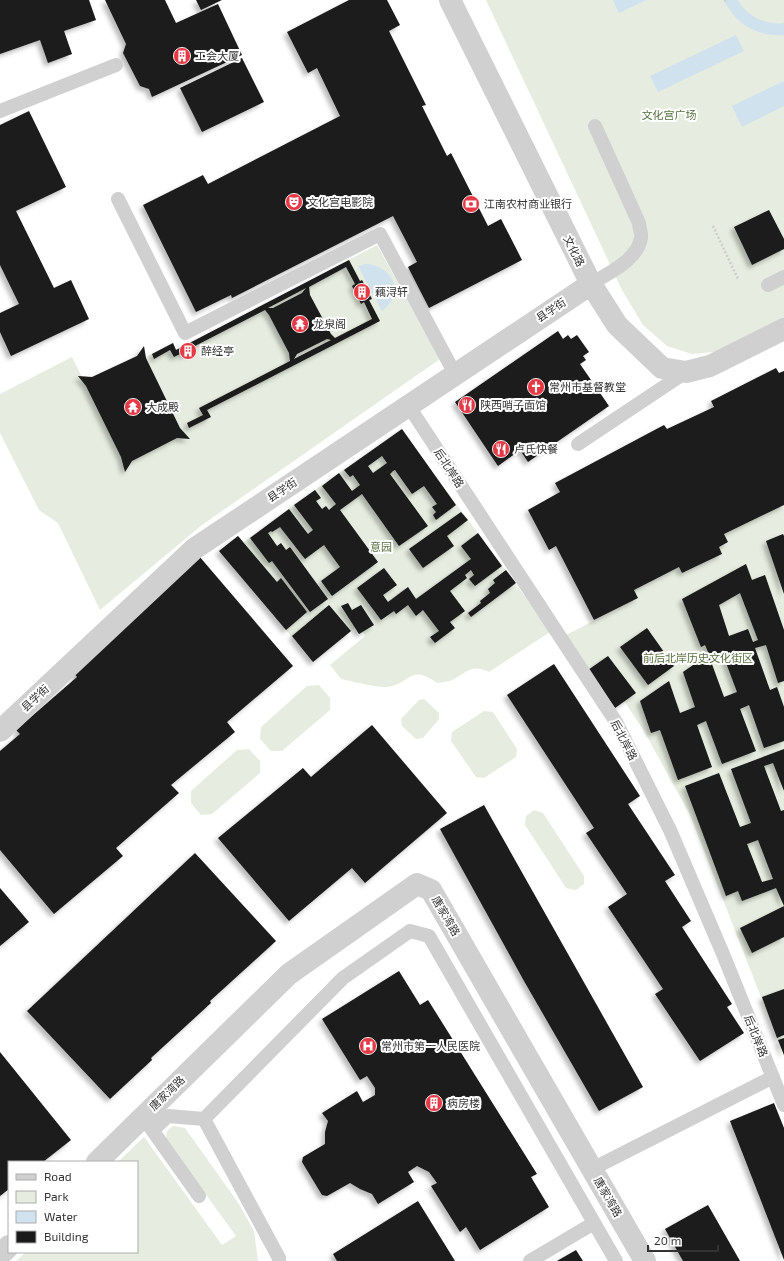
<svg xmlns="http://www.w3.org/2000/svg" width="784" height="1261" viewBox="0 0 784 1261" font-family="'Exo 2','Noto Sans SC',sans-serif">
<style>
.green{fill:#e6ecdf}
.water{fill:#cfe2ee}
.building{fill:#1a1a1a;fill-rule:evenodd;filter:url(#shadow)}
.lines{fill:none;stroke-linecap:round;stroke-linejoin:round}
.path{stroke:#cdcdcd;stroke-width:2.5;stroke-dasharray:2 2;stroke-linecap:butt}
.lane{stroke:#d0d0d0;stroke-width:14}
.street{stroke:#d0d0d0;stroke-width:22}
.labels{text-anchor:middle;stroke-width:4;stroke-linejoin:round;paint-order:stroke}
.poi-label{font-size:11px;fill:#333;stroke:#fff;text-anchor:start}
.park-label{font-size:11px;fill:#56703f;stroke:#fff}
.street-label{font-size:11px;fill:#333;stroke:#fff}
</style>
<defs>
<filter id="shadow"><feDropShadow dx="-3.5" dy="3.5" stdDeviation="2" flood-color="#0004"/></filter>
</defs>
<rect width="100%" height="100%" fill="#fff"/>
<path class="green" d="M486,0H784V322L724,351L692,354L667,346L643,325L622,290Z
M377,245L440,359L202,525L100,610L58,523L39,510L0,433V394L72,357L85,383L146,357L173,343L177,350Z
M402,429C450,498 502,563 550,632L489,672C470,663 466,674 450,681C446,682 441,682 437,683C409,663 411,684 387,687C378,688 351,681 341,679L330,665L365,636L363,632L359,634L355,628L313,662L219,551L238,536L244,542L315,490Z
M784,505V1056L690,815L644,731L625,702L615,708L588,670L566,635L638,598L634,590L679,567L682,573L722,554L719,547L728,542L724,534Z
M319,685L330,698V710L282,751H271L260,739L261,727L307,686Z
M424,699L439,713V719L423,738L416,739L402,726L401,719L419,700Z
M484,711L493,712L517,749L516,757L484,778L476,777L451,741L452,732Z
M249,749L260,761V773L212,814L201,815L191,803V791L237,750Z
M534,810L543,813L584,876V884L576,890L566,888L525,825L526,816Z
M173,1126L185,1128L239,1204L254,1231L258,1261H16L26,1252H137V1162H118L144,1137L222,1245L236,1236L166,1139L167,1131Z"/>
<path class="water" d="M613,0H646L619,13Z
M724,0H738C746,16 767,26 784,23V35C758,37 735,24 724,0Z
M736,35L744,51L658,92L650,76Z
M784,81V106L742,127L732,106Z
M366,264C393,266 406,293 382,311L358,266Z"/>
<path class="building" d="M0,0H89L96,20L64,31L72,54L48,63L40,40L0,54Z
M105,0H165L176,23L218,4L242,55L152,97L149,89L140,86L123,53L126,44Z
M196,0H222L201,10Z
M349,0H387L400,25L389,31L426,105L422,106L447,156L451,153L488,226L501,219L522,260L429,308L408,267L417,262L393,216L232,298L231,295L196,312L143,205L203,175L208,184L340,116L317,68L308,73L287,32Z
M242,58L264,102L202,132L180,88Z
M29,111L66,187L16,211L54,288L71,280L89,319L11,356L0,332V313L19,304L0,265V125Z
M769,210L784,239V249L752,265L734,227Z
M349,260L360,281L362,280L372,299L369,300L380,321L207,410L211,417L189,428L187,423L203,415L199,408L290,361L289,353L269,315L265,310L193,347L194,350L183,356L182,353L174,357L170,350L154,359L152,354L173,343L176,350ZM346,267L355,284L352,286L361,304L364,302L372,319L335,338L331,334L310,295L309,287ZM306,288L302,293L273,308H268ZM327,339L331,340L294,359L297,354Z
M558,331L563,339L568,335L571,339L577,335L589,352L583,356L586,360L580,364L609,406L528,462L520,450L498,466L455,402Z
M144,346L146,358L180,428L190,439L177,438L132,461L125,472L121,457L86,386L78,376L92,377L137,356Z
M776,368L779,373L784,371V505L724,534L728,542L719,547L722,554L682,573L679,567L634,590L638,598L594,620L556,546L549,550L528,510L560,492L555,483L664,425L667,429L714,407L711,401Z
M402,429L456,505L436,520L433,515L436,512L432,507L437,504L424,486L412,494L395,470L393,471L390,474L428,526L399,546L362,494L340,510L378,562L332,596L321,581L340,567L324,545L305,559L280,527L272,532L271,531L268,533L277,546L281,543L286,550L290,547L328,599L310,612L272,561L269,563L250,538L289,509L308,534L313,530L294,505L315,490L321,498L316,501L322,509L326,506L329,510L336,504L322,486L339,473L352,491L360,485L353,475L350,477L344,470ZM382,456L387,463L373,473L368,466Z
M461,512L468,520L447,536L454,546L423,568L409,549Z
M478,533L502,566L475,586L469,579L474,575L471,570L465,575L467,578L450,591L465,611L450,622L455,628L435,643L430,637L439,631L423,610L416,616L408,605L396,614L394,611L381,620L357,588L384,568L397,585L383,595L388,602L408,587L416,599L471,559L461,546Z
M783,534L784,536V594L766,541Z
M238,536L277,582L281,578L307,612L286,630L219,551Z
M199,556L293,666L227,722L235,732L171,785L179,793L116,848L123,856L54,914L0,850V751L20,734L16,730L77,677L74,673Z
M746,564L752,580L765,575L784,630V681L778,683L766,645L755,648L770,690L777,687L784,707V741L764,748L749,705L740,709L756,751L722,764L706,721L697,725L712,767L678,780L660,730L651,733L640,701L669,681L680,713L695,707L683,672L709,654L705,645L701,647L682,599ZM740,593L758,640L753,642L748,629L729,636L719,605ZM722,652L737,692L724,697L709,656Z
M506,570L516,583L471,617L468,613L481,603L480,601L490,593L488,589L495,583L493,580Z
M348,603L352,610L361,605L374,625L359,634L341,606Z
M329,605L351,631L313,662L292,636Z
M647,628L674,666L648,685L620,647Z
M608,656L636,693L615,708L588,670Z
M554,664L640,796L628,804L675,875L665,881L691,921L682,927L732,1004L727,1007L744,1033L700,1061L655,994L663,989L608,907L627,894L586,833L594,828L507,695Z
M372,725L447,813L365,883L352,868L289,921L218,838L303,768L311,777Z
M784,749V791L773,763L764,766L781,811L784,810V937L752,953L740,928L784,906L776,888L742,901L738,891L726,896L685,786L719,773L740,827L751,823L731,769ZM758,840L773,879L762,882L747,844Z
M484,805L643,1087L599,1111L524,981L440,829Z
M195,853L276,941L210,1001L211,1003L151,1058L152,1060L110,1099L27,1011Z
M0,888L29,922L0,946Z
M399,971L420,1005L428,1000L537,1174L531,1177L549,1207L480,1250L466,1227L460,1232L431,1186L437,1183L429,1172L417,1166L408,1172L414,1182L378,1204L372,1194L360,1189L350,1183L327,1196L322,1195L302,1162L303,1157L325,1144V1132L328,1121L322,1113L357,1091L363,1102L375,1095V1088L367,1076L360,1080L322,1019Z
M784,989V1035L777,1038L762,997Z
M784,1038V1055L778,1040Z
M0,1052L71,1140L43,1162H9V1189L0,1196Z
M774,1103L784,1128V1260L730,1121Z
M418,1201L455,1261H337L333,1254Z
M708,1205L740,1261H683L665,1229Z
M576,1250L583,1261H557Z"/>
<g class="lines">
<path class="path" d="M724,1L726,0
M713,226L738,279"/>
<path class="lane" d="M0,111L116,65
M118,199L185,333L380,234L455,374
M591,284C608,273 637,261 641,238C642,234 639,228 639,223L595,126
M768,285L784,277
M408,405L616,722L670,830L723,954L784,1105
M578,444L686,372
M143,1117L199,1196
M153,1130L168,1116L204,1119
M592,1169L773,1077
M279,1261V1258L204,1119L343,978L410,931L429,936L616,1261
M530,1261L594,1223"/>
<path class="street" d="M450,0L591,284L617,325L662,368L686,372L710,366L784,329
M0,731L194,549L591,284
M97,1162L289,974L417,884L431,890L645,1261
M0,1255L9,1246"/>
</g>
<defs>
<g id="building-disc" transform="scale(0.9)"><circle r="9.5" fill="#e63946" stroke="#fff"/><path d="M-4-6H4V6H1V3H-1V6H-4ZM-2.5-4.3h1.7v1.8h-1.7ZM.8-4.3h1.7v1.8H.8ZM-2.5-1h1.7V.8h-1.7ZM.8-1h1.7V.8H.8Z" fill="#fff"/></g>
<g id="theatre-disc" transform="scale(0.9)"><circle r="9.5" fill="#e63946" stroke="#fff"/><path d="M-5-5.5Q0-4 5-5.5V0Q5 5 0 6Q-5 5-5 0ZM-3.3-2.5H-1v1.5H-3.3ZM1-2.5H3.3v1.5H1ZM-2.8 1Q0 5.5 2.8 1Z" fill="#fff"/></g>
<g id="bank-disc" transform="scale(0.9)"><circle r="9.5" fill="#e63946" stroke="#fff"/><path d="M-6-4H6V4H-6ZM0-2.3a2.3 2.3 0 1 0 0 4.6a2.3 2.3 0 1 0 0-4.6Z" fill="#fff"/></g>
<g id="temple-disc" transform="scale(0.9)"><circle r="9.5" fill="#e63946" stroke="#fff"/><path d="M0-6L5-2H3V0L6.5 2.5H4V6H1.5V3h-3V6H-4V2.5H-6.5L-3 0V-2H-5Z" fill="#fff"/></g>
<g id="church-disc" transform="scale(0.9)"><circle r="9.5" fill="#e63946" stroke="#fff"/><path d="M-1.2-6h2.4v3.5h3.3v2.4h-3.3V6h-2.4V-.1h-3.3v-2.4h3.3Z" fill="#fff"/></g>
<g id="restaurant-disc" transform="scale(0.9)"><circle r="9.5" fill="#e63946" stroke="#fff"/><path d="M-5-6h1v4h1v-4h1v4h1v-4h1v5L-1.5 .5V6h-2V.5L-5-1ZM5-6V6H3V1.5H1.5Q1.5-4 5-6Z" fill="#fff"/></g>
<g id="hospital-disc" transform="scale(0.9)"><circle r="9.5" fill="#e63946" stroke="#fff"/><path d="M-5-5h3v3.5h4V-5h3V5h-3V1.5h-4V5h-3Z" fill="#fff"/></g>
</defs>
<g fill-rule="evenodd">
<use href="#building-disc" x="182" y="56"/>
<use href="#theatre-disc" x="294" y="202"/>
<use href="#bank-disc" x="471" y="204"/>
<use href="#building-disc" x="362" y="292"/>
<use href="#temple-disc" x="300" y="324"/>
<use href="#building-disc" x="188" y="351"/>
<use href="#church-disc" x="536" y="387"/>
<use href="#restaurant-disc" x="467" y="405"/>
<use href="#temple-disc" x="133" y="407"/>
<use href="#restaurant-disc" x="501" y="449"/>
<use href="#hospital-disc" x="368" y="1046"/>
<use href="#building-disc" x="434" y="1103"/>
</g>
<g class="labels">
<g class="poi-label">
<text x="195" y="60">工会大厦</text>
<text x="307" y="206">文化宫电影院</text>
<text x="484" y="208">江南农村商业银行</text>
<text x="375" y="296">藕浔轩</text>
<text x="313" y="328">龙泉阁</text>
<text x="201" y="355">醉经亭</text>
<text x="549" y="391">常州市基督教堂</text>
<text x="480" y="409">陕西哨子面馆</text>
<text x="146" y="411">大成殿</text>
<text x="514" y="453">卢氏快餐</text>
<text x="381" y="1050">常州市第一人民医院</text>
<text x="447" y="1107">病房楼</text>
</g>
<g class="park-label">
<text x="669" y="119">文化宫广场</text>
<text x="381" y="551">意园</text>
<text x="698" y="662">前后北岸历史文化街区</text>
</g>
<g class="street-label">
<text transform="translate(574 251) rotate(63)" y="4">文化路</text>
<text transform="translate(551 310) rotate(-34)" y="4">县学街</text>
<text transform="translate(449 468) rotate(57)" y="4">后北岸路</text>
<text transform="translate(282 490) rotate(-34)" y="4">县学街</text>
<text transform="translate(35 698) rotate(-43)" y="4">县学街</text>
<text transform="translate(624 740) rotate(63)" y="4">后北岸路</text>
<text transform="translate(446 916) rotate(60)" y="4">唐家湾路</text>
<text transform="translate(756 1036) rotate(68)" y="4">后北岸路</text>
<text transform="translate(167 1093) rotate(-44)" y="4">唐家湾路</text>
<text transform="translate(608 1197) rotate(60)" y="4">唐家湾路</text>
</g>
</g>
<rect x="8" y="1161" width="130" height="92" fill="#ffffff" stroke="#adadad"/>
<rect x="16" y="1174" width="20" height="6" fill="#d0d0d0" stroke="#adadad"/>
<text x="44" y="1181" font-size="12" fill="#333333">Road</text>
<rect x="16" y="1191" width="20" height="12" fill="#e6ecdf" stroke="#adadad"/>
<text x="44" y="1201" font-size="12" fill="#333333">Park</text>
<rect x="16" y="1211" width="20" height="12" fill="#cfe2ee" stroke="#adadad"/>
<text x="44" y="1221" font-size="12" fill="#333333">Water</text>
<rect x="16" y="1231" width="20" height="12" fill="#1a1a1a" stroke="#adadad"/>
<text x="44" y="1241" font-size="12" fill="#333333">Building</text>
<path d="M648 1245v6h70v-6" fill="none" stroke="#333333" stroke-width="2"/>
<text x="654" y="1245" font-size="12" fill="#333333" stroke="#ffffff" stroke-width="3" paint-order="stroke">20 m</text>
</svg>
